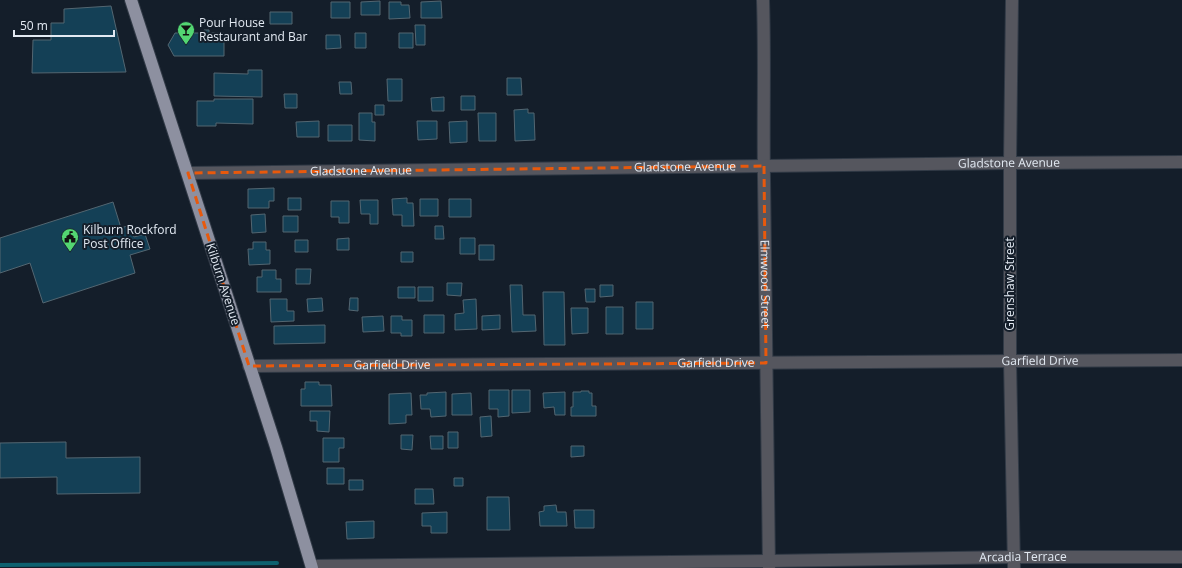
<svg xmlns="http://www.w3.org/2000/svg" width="1182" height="568" viewBox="0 0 1182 568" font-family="'Open Sans',sans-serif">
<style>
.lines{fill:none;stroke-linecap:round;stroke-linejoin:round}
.stream{stroke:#0e616f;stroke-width:4}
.building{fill:#144056;stroke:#536671}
.minor-casing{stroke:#313a46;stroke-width:14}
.major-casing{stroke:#313a46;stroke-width:14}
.minor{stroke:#55565e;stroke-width:12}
.major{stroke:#8d90a0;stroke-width:12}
.marked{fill:none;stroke:#e8590c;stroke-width:3;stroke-dasharray:8 5;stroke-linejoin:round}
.labels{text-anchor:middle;stroke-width:4;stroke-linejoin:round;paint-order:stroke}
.poi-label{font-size:12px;fill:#e2e9f2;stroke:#141e2a;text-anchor:start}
.street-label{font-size:12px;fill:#e2e9f2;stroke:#141e2a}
</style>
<rect width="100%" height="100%" fill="#141e2a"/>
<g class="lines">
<path class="stream" d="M0,565L277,563"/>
</g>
<path class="building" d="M380,1V15H361V2Z
M441,1L442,18H421V2Z
M331,2H350V18H331Z
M389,2H401V5H409L410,18L389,19Z
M111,6L126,72L32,73L33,40H51V23H64V9Z
M270,12H292V24H270Z
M415,25H425V45H416Z
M204,30H209V33H224V56H174L168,45L175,33H204Z
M355,33H366V48H355Z
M399,33H413V48H399Z
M326,35H340L341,48L326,49Z
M248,70H262V97L214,96V73L248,74Z
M507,78H521L522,95H507Z
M387,79H402V101H388Z
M339,82H351L352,94H340Z
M284,94H297V108H285Z
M461,96H475V110H461Z
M444,97V111H432L431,98Z
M214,99H253V124L216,123V126H197V101H214Z
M375,105H384V115H375Z
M528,109V113H534L535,140L515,141L514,110Z
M359,113H372V122H375V141L359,140Z
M478,113H496V141H479Z
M319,121V137H297L296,122Z
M417,121H437V139L418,140Z
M467,121V142L450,143L449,122Z
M328,125H352V141H328Z
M274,188V201H269V208H248V189Z
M288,198H301V210H288Z
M407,198V203H413L414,226H402V215H393L392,199Z
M420,199H438V216H420Z
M449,199H471V217H449Z
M360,200H378V224H370V214H361Z
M331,201H349V223H339V217H331Z
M113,202L121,228L130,225L134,237L145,234L150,249L130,255L135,273L43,303L30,263L0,273V238Z
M265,214L266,232L252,233L251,215Z
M283,216H298V232H283Z
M435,226H443L444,239H435Z
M349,238V250H337V239Z
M460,238H475V254H460Z
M295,240H308V252H295Z
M253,242H266V250H270V264L249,265L248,249H253Z
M479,245H494V260H479Z
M401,252H413V262H401Z
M296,269H311L310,284H296Z
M262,270H276V279H281V292H257V277H262Z
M447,283H462L461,296L447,295Z
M510,285H522L523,315H535L536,331L512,332Z
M600,285H613V296L600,297Z
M398,287H415V298H398Z
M418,287H433V301H418Z
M585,289H595V302H586Z
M543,292H564L565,345H544Z
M322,298L323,311L308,312L307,299Z
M350,298H358V311L349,310Z
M270,299H287V311H294V321L271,322Z
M476,299L477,329L455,330V314L464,313L463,300Z
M636,302H653V329H636Z
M606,307H623V334H606Z
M571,308H588V333L572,334Z
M424,315H444V333H424Z
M500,315V329L482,330V316Z
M383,316L384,331L363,332L362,317Z
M391,316H402V320H412V336H401V333H391Z
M325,325V343L274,344V326Z
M305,382H319V385H331L332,406H301V389H305Z
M489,390H509V416L498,417V409H489Z
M512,390H530V412L512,413Z
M581,391H589V393H592V406H596V416H571V407H573V392H581Z
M446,392V416L431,417L430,409H421L420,395H427V393Z
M565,392V415H555L554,407L544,408L543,393Z
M411,393L412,415H406V423L389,424V394Z
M471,393L472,415H452V394Z
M310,411H330L329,432L317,431V421H310Z
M491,416L492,436L481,437L480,417Z
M448,432H458V448H448Z
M401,435H413L412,450L401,449Z
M430,436H443V449H431Z
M323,438H344V448H339V462H323Z
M66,442V458L140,457V493L57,494V477L0,478V443Z
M571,446H584V456L571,457Z
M327,468H344V484H327Z
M454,478H463V486H454Z
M349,480H363V490H349Z
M415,489H433L434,504H415Z
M487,497H509L510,530H487Z
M556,505L557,512H566L567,526H540L539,512L544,511V506Z
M574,510H594V528H575Z
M447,512V533H431V526H422V513Z
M374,521V538L347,539L346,522Z"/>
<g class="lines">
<g class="minor-casing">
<g id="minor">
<path id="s1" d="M763,0C765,59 763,119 764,178C765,308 767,438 769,568"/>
<path d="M1012,0L1010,163V361L1014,568"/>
<path id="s2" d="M188,173L1010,163L1182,162"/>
<path id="s3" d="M249,366L1182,360"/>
<path id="s4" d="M312,566L769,561L1014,557H1182"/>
</g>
</g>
<g class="major-casing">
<path id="major" d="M131,0L276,447L312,568"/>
</g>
<use href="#minor" class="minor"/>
<use href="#major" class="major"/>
</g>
<path class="marked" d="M764,166L766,363L249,366L188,173Z"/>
<defs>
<g id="bar-pin" transform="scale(0.9)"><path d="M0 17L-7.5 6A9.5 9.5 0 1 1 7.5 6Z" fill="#53d672" stroke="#141e2a"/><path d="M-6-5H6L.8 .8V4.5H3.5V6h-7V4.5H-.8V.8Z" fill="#111"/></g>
<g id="civic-pin" transform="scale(0.9)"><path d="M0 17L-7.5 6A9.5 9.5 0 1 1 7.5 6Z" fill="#53d672" stroke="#141e2a"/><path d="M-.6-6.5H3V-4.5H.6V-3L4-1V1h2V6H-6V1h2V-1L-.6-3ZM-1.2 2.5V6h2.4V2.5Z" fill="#111"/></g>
</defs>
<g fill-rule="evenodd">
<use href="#bar-pin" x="186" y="30"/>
<use href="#civic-pin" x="70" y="237"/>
</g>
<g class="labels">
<g class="poi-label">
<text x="199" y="27">Pour House<tspan x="199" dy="14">Restaurant and Bar</tspan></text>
<text x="83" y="234">Kilburn Rockford<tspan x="83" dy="14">Post Office</tspan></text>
</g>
<g class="street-label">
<text dy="4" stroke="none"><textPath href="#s2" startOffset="821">Gladstone Avenue</textPath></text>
<text dy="4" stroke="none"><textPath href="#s2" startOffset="497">Gladstone Avenue</textPath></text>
<text dy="4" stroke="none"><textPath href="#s2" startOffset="173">Gladstone Avenue</textPath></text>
<text transform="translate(223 284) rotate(72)" y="4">Kilburn Avenue</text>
<text dy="4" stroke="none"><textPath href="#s1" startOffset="284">Elmwood Street</textPath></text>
<text transform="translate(1010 284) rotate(-90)" y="4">Grenshaw Street</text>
<text dy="4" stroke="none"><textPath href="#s3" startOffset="791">Garfield Drive</textPath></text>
<text dy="4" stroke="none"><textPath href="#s3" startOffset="467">Garfield Drive</textPath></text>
<text dy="4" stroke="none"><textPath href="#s3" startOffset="143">Garfield Drive</textPath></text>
<text dy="4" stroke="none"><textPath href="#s4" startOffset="711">Arcadia Terrace</textPath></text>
</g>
</g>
<path d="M14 30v6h100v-6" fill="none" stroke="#e2e9f2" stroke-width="2"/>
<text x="20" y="30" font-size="12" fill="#e2e9f2" stroke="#141e2a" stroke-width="3" paint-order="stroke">50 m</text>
</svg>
